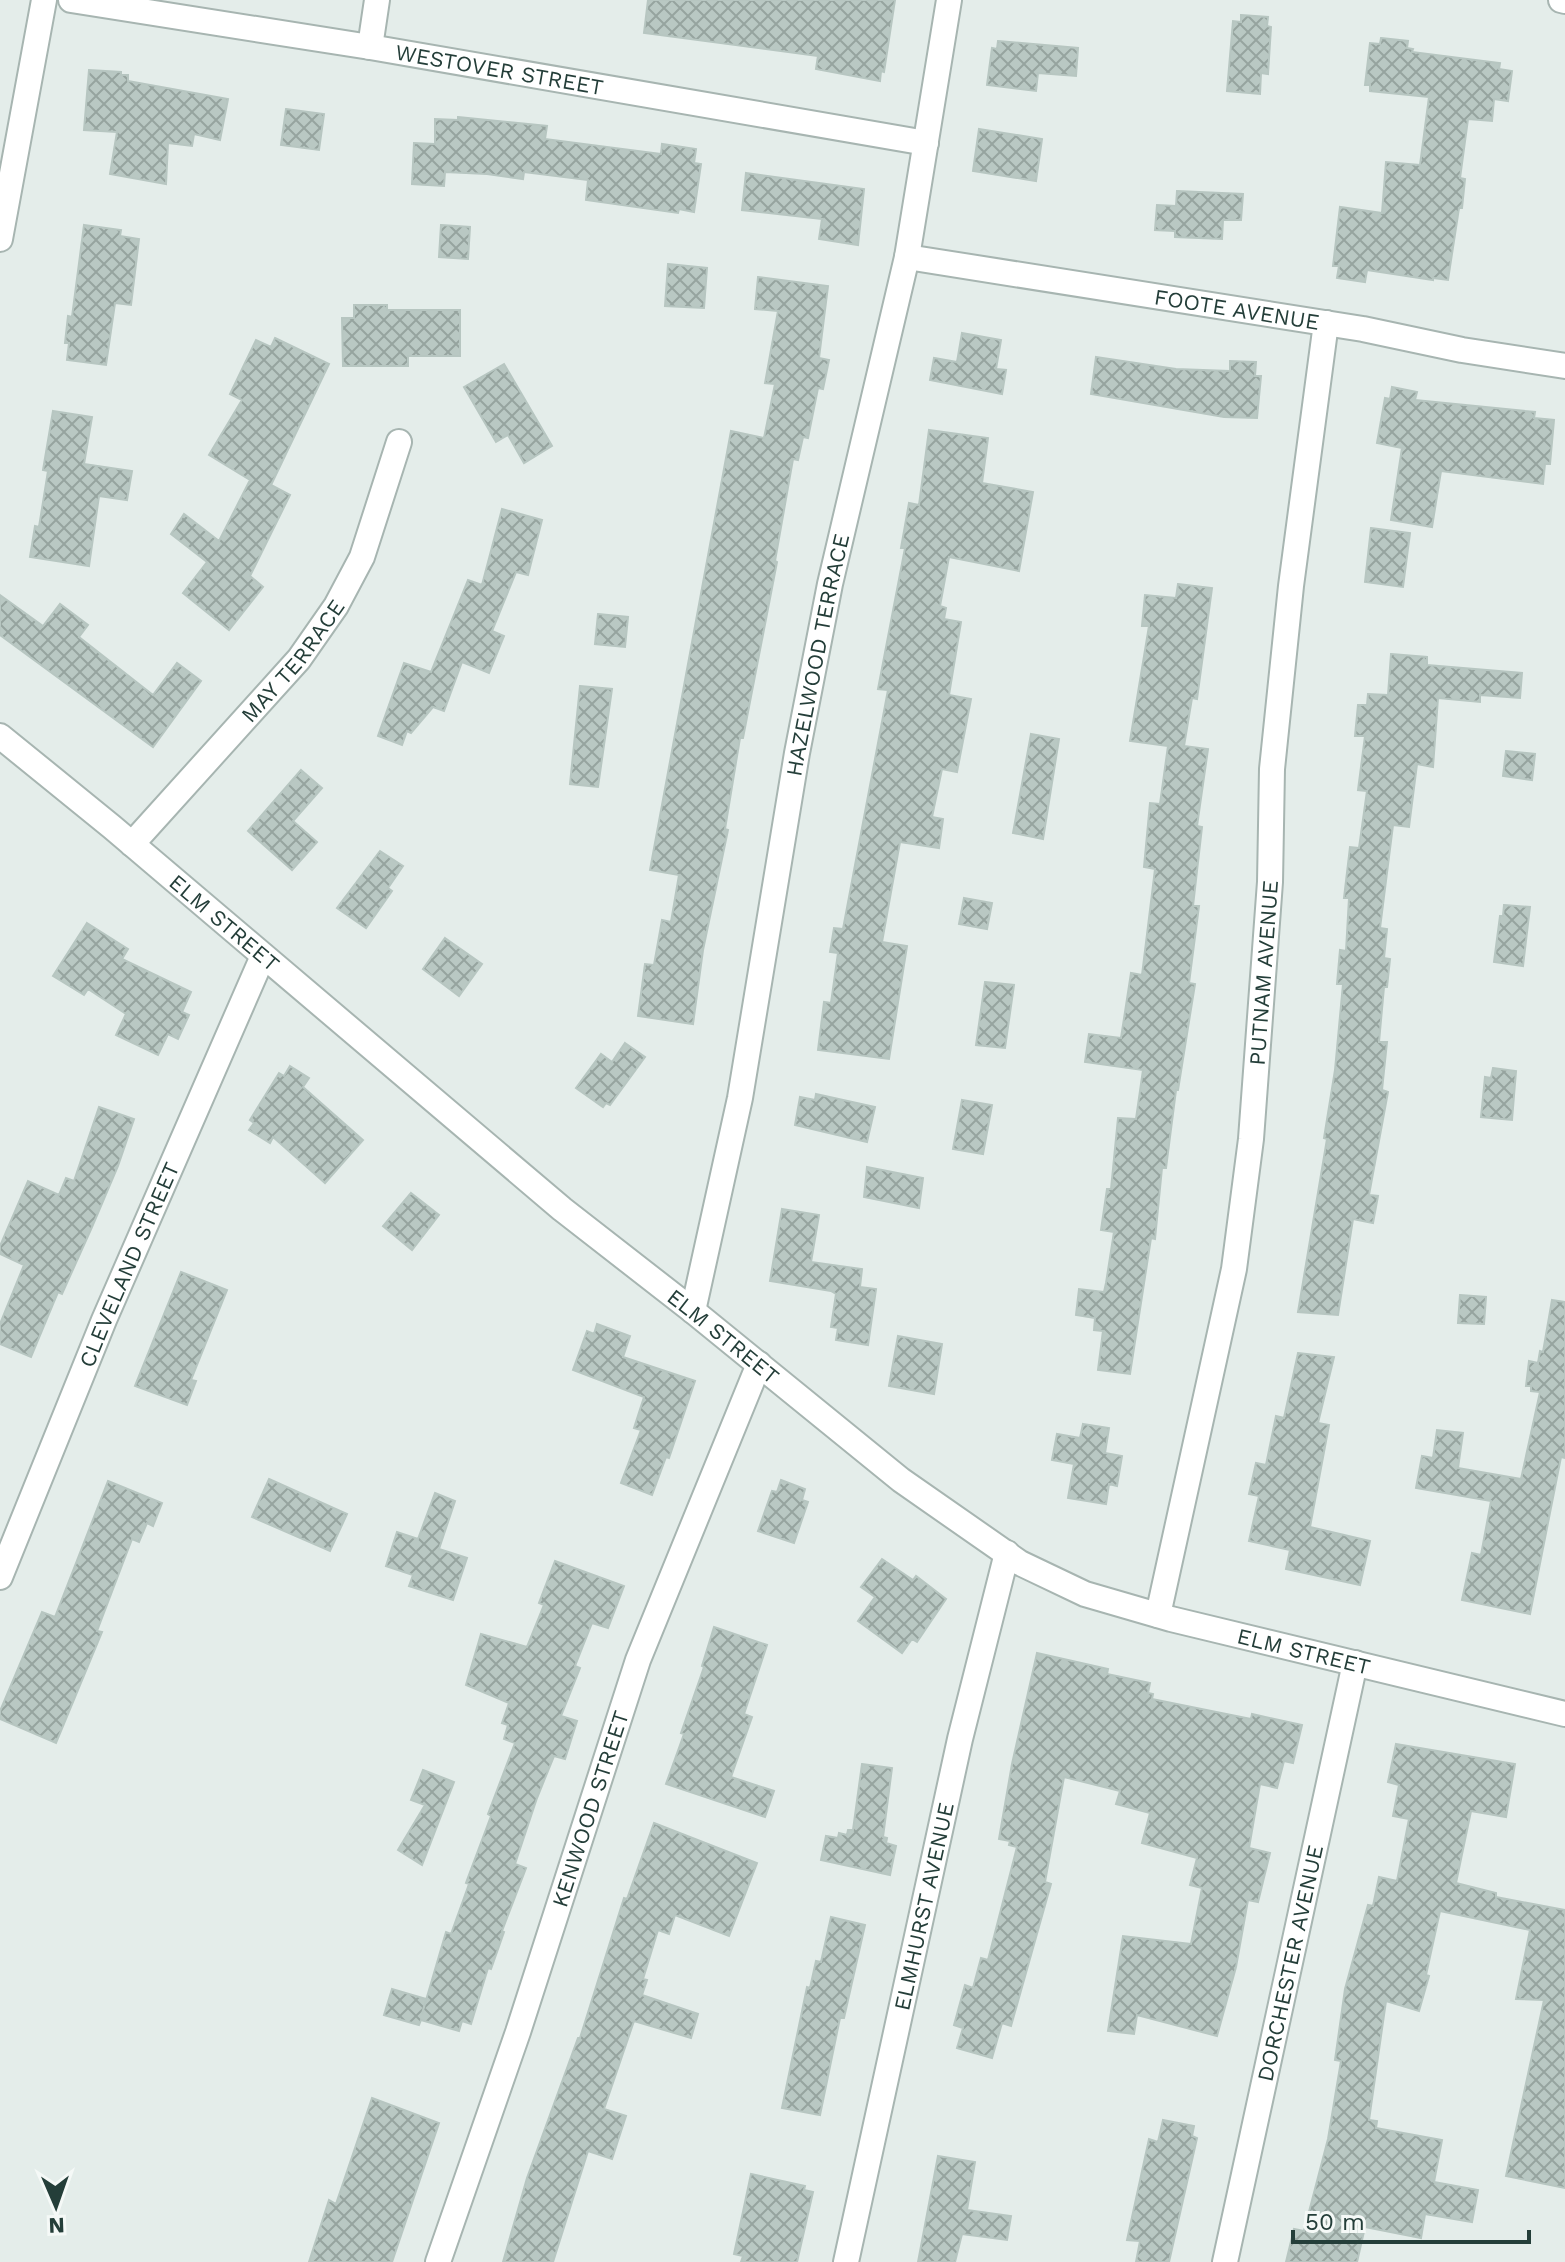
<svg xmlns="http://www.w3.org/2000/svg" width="1565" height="2262" viewBox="0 0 1565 2262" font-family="'Work Sans',sans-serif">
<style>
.building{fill:url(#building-cross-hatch);stroke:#b7c6c1;stroke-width:2}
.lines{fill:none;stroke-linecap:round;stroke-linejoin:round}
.minor-casing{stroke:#a7b5b1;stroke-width:28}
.minor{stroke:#fff;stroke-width:24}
.labels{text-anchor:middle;stroke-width:6;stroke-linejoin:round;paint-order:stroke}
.street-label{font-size:22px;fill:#243e39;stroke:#f5f9f7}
</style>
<defs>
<pattern id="building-cross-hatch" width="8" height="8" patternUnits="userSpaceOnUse" patternTransform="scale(2)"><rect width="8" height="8" fill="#b9c8c3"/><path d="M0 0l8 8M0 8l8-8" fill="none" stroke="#96a49f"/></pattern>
</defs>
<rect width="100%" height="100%" fill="#e4edea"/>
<path class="building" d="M648,0H895L884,72L881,71L880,81L816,69L818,56L644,33Z
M1241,15L1268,17L1267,26L1271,27L1268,74L1261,73L1260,94L1227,91L1233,21L1241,22Z
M1381,38L1408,41L1407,48L1413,49L1412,52L1500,63L1499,69L1512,71L1508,101L1494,99L1492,121L1468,119L1460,178L1465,179L1462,208H1459L1448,280L1433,278V280L1367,270L1365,282L1337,278L1339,266H1333L1340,207L1382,213L1386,162L1420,165L1429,97L1370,91V85H1365L1370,43L1380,44Z
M998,41L1078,48L1076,76L1038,73L1036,91L987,85L992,48L997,49Z
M89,70L121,72V75H128V81L228,99L220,140L194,134L192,146L168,143L166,184L110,174L117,132L84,130Z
M286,109L324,114L319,150L281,145Z
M458,117L547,126L545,139L661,154L662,144L696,149L694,163L701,164L694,212L679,209L678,213L586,200L588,180L524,172L523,179L487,174L445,172L444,186L412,184L414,143L435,144V119L458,120Z
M979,129L1042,139L1036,181L973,171Z
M746,173L864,189L858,245L819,239L822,219L742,210Z
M1177,191L1243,194L1241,220H1223L1222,239L1175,237V231L1155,230L1157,205L1176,206Z
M84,225L121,230L120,236L139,239L131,305L115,303L106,365L67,360L69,343H65L68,316L72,317Z
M441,225L470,227L468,259L439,257Z
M668,264L707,268L704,308L665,306Z
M758,277L828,286L819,358L829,360L823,389L818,388L808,438L803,437L798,460L793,459L775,561L777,562L743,738H740L725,829L728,830L703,950L693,1024L638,1016L645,964L654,965L662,920L671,922L679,875L650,870L731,431L764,438L775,384L765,383L778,311L755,309Z
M354,305H387V310H460V356H408V366H343L342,318H354Z
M962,333L1001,340L996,369L1006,370L1002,394L930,380L934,358L957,362Z
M275,338L329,364L271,485L290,495L250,576L263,587L229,630L183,593L207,562L171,534L184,514L219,541L250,480L209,455L242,400L230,394L256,340L271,347Z
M1096,357L1176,369L1230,371V361L1256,362L1255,376H1261L1257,418L1224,417L1091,394Z
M504,364L552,446L524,463L508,435L496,442L464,387Z
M1392,387L1417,392L1415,400L1535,412L1534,418L1554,420L1550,464H1545L1543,484L1441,471L1432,527L1391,520L1402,448L1377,443L1385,398L1390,399Z
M53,411L92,417L84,464L132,471L127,500L99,496L89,566L30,557L35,526L39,527L48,471L43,470Z
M929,430L988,438L982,483L1033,492L1019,571L949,557L940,606L946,608L944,619L961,622L949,695L971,699L957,772L942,769L932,817L943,819L939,848L900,842L882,942L907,946L889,1059L818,1050L824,1002L831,1003L838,953L830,952L834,928L843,929L888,690L878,689L905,548H901L909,503L919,505Z
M502,509L542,520L528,575L516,572L492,631L504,636L489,673L462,662L444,711L433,707L411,733L407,731L402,745L378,736L404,663L431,672L468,580L482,585Z
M1371,528L1410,533L1403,587L1365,582Z
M1178,584L1212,588L1197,699L1192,698L1184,746L1208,749L1197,826L1202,827L1193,906H1199L1189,983L1195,984L1178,1090H1176L1166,1168H1162L1155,1239L1151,1238L1130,1374L1098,1370L1103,1331L1094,1330L1095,1318L1076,1315L1079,1289L1104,1292L1106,1283L1114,1232L1101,1230L1107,1189H1111L1118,1118L1136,1119L1143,1070L1085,1062L1089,1034L1121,1038L1131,973L1142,975L1155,869L1144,867L1150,803L1160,804L1168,746L1130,741L1149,626H1142L1145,595L1176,598Z
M0,595L43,626L60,604L88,625L79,637L153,695L177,663L201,681L153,747L0,635Z
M598,614L628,617L625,647L595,644Z
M1391,654L1427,657V665L1522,673L1520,698L1480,695V702L1438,698L1433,767L1417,764L1409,827L1393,825L1380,928L1387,929L1384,958L1390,959L1387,987H1384L1379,1042H1387L1382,1090L1388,1092L1369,1195L1378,1196L1373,1223L1353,1219L1338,1315L1298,1312L1327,1139L1324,1138L1335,1070L1343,984H1337L1340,950L1346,951L1349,898H1344L1350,847L1359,848L1367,791L1358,790L1365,736H1355L1358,705H1367L1368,694L1388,695Z
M580,686L612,689L598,787L570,784Z
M1031,734L1059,739L1043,839L1013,833Z
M1506,751L1535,754L1532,780L1503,776Z
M301,770L322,788L293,821L317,842L292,870L248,831Z
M380,851L403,866L388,888L392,891L366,928L337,908Z
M964,898L992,903L987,929L959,924Z
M1504,905L1530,907L1523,966L1494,962L1500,916H1503Z
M87,923L128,949L122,959L191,992L182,1012L189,1015L178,1039L168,1034L158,1055L116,1035L126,1014L88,989L84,995L53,976Z
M445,938L482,964L459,996L423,969Z
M985,982L1014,985L1005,1048L976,1045Z
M625,1043L645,1057L610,1105L606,1103L603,1107L576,1088L601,1054L612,1062Z
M290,1066L309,1078L303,1087L363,1140L325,1183L273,1137L270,1143L249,1130L254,1123L250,1120L279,1073L284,1076Z
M1493,1068L1516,1071L1512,1120L1481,1117L1485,1077L1491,1078Z
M816,1094L875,1107L867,1142L795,1125L800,1097L815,1100Z
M962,1100L992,1105L983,1154L953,1149Z
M99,1107L134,1119L118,1166L92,1227L62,1294L58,1292L31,1357L0,1344V1324L24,1265L0,1254V1246L28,1181L59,1195L66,1178L74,1181Z
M867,1167L923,1178L919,1208L864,1197Z
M411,1193L439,1215L412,1250L383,1226Z
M782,1209L819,1215L811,1262L862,1269L860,1287L876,1289L868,1345L836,1340L838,1328L831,1327L836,1294L831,1291L770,1281Z
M181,1272L227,1290L191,1380L196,1381L187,1405L135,1386Z
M1460,1295L1486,1297L1484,1324L1458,1323Z
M1552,1300L1565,1302V1458L1561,1457L1530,1614L1462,1600L1472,1553L1481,1555L1491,1501L1416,1488L1422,1456L1433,1458L1437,1430L1463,1433L1458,1468L1521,1479L1540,1392L1531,1391V1386H1526L1529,1361L1538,1363L1540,1351L1543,1352Z
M597,1324L630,1336L623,1357L695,1381L669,1458L666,1457L652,1495L621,1483L641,1430L634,1428L644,1397L573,1370L587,1331L594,1334Z
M898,1336L942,1344L934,1394L889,1386Z
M1298,1353L1334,1357L1318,1423L1329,1425L1310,1527L1370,1541L1360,1585L1286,1569L1290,1550L1249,1541L1259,1496L1249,1494L1256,1463L1266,1465L1276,1416L1284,1418Z
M1083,1424L1109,1428L1105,1453L1122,1456L1117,1486L1109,1484L1106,1504L1068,1498L1074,1464L1052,1460L1057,1434L1080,1438Z
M269,1479L347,1514L330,1551L252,1517Z
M781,1480L805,1489L802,1500L808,1502L794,1543L758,1531L772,1491L777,1492Z
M108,1481L162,1503L153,1526L147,1523L139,1542L132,1539L97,1631L102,1632L56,1743L0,1719V1711L42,1612L55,1617Z
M435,1493L455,1501L439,1549L467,1558L453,1600L409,1586L413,1575L386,1566L397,1532L418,1539Z
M882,1559L913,1580L916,1576L946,1599L917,1642L912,1639L902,1653L858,1621L875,1597L861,1587Z
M555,1561L624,1586L608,1628L592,1623L575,1666L580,1668L561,1716L577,1721L565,1759L554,1756L537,1798L515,1864L526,1868L502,1931L504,1932L491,1969L488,1968L471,2024L462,2021L459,2031L421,2020L419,2025L384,2015L392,1989L426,1999L422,2014L446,1932L451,1934L469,1884L466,1883L491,1816L488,1814L515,1743L504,1739L508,1725L502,1723L509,1703L466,1685L481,1634L527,1647L544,1605L539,1603Z
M714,1627L767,1645L744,1714L752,1717L731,1777L774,1791L765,1817L666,1784L684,1734L681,1733L704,1667L702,1666Z
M1037,1653L1108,1669L1107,1674L1150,1683L1148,1693L1153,1694L1152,1699L1251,1719L1252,1714L1302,1725L1293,1763L1284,1761L1277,1788L1260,1784L1249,1848L1270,1853L1258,1902L1248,1900L1236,1967L1217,2036L1137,2015L1134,2034L1108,2031L1123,1936L1191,1944L1202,1888L1190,1885L1197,1858L1142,1843L1150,1813L1116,1804L1120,1791L1064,1777L1045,1882L1051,1884L1011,2026L1002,2023L992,2058L957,2048L963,2028L954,2025L965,1985L973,1988L981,1958L988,1960L1017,1847L1009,1845L1010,1841L999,1839L1012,1764Z
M1396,1744L1515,1764L1506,1817L1471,1811L1456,1883L1496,1893V1897L1565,1910V2188L1506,2176L1544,2000L1516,1999L1530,1930L1440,1911L1426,1975L1429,1976L1419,2011L1386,2001L1369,2120L1377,2121L1376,2128L1442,2140L1434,2182L1478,2190L1472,2222L1425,2214L1421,2238L1365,2227L1357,2262H1286L1294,2229L1304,2231L1328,2139L1341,2061L1335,2060L1345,1989L1368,1905L1373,1906L1379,1877L1397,1881L1409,1819L1393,1816L1399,1785L1388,1782Z
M862,1764L892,1768L883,1837L887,1838L886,1843L896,1846L890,1875L821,1860L826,1836L838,1838L839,1833L847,1835L848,1830H853Z
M423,1770L454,1782L422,1865L398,1850L425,1805L411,1800Z
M654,1823L757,1863L729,1936L675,1915L669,1934L658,1930L643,1979L647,1980L642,1995L698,2014L691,2038L634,2021L604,2109L626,2116L612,2159L588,2151L553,2262H503L527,2178L578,2038H580L624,1898L627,1899Z
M831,1917L865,1925L844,2018H840L820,2115L782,2108L807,1987L810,1988L816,1961L821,1962Z
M372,2098L439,2123L392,2262H309L329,2200L336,2204Z
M1163,2120L1194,2126L1192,2136L1197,2138L1169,2262H1136L1140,2241L1127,2240L1149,2139L1158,2142Z
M938,2156L975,2162L967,2210L1011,2216L1007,2240L962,2234L955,2262H918Z
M751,2174L805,2186L804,2190L813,2192L797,2262H741L743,2256L734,2254Z"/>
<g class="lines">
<g class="minor-casing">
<g id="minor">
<path id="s1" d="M71,0L370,47L926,143"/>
<path d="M1561,0L1565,1"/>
<path d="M370,47L377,0"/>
<path d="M0,239L44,0"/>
<path id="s2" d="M907,257L1363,329L1462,350L1565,366"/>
<path id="s3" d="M0,736L112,827L562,1209L693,1311L901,1480L1020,1563L1085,1594L1171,1619L1565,1714"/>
<path id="s4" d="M132,844L299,659L336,606L362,557L399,442"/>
<path id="s5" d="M693,1311L740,1098L797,753L830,584L907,257L949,0"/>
<path id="s6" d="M0,1577L104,1320L263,956"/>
<path id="s7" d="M1158,1615L1234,1269L1251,1139L1270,882L1272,769L1291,586L1326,323"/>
<path id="s8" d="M438,2262L518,2032L638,1660L759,1364"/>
<path id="s9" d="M846,2262L960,1739L1007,1553"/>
<path id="s10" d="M1225,2262L1355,1663"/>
</g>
</g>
<use href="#minor" class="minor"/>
</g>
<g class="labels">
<g class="street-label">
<text dy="8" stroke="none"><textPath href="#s1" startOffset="434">WESTOVER STREET</textPath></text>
<text dy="8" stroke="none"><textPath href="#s2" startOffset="334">FOOTE AVENUE</textPath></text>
<text dy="8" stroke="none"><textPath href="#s5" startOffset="668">HAZELWOOD TERRACE</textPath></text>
<text dy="8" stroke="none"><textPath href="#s4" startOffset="244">MAY TERRACE</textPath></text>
<text dy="8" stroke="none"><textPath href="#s3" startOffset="292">ELM STREET</textPath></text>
<text dy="8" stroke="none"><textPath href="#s7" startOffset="652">PUTNAM AVENUE</textPath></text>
<text dy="8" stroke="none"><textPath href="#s6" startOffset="338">CLEVELAND STREET</textPath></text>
<text dy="8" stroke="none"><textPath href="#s3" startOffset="940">ELM STREET</textPath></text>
<text dy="8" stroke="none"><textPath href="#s3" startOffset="1612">ELM STREET</textPath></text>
<text dy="8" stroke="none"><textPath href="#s8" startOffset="478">KENWOOD STREET</textPath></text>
<text dy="8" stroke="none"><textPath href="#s9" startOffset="364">ELMHURST AVENUE</textPath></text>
<text dy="8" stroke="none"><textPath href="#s10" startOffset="306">DORCHESTER AVENUE</textPath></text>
</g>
</g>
<g transform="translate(56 2206) rotate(178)" stroke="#f5f9f7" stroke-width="6" paint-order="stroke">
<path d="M0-6L14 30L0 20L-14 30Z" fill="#243e39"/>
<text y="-12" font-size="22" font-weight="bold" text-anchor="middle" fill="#243e39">N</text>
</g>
<path d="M1293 2230v12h236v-12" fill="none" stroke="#243e39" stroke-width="4"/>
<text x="1305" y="2230" font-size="24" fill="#243e39" stroke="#f5f9f7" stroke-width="6" paint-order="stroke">50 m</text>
</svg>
